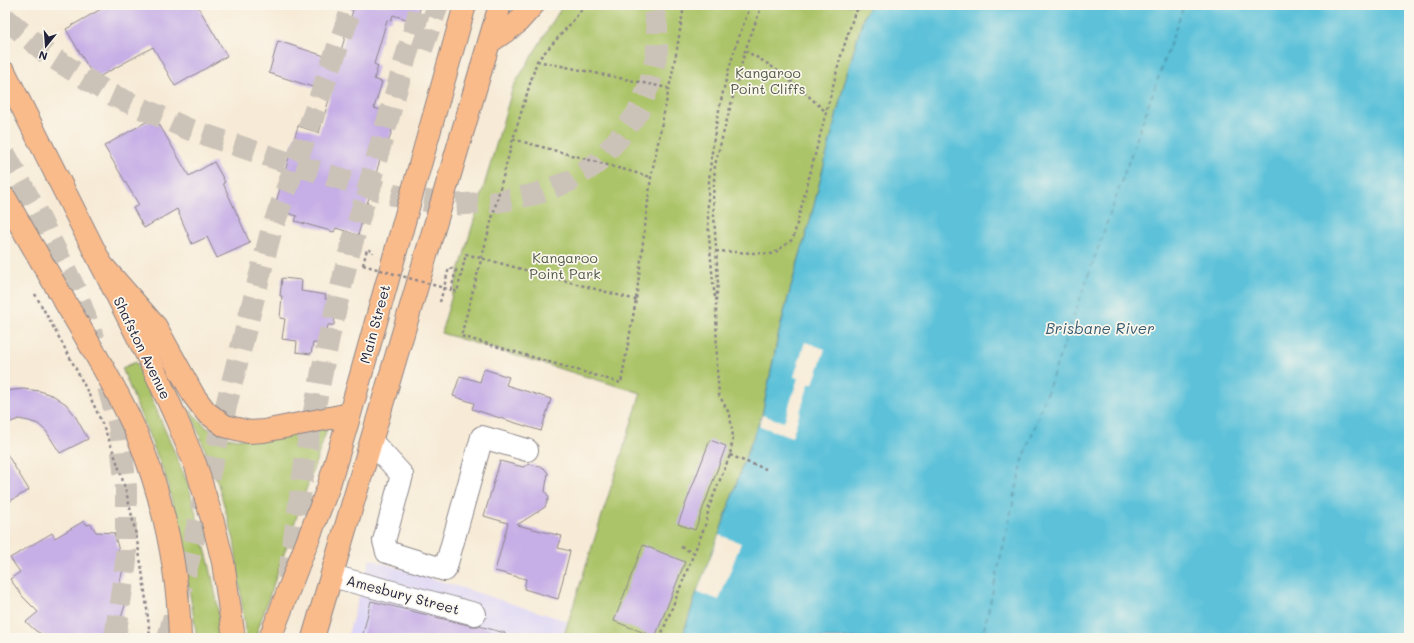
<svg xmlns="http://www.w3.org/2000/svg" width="1414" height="643" viewBox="0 0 1414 643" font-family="Mali,sans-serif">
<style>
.built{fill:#ddd5f6}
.green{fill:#acc469;stroke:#677352}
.water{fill:#5cc1d9;stroke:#3f728a}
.pier{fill:#f7ebd7}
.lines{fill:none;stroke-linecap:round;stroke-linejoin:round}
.ferry{stroke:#365a72;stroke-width:1;stroke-dasharray:5 4;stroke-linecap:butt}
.building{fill:#c6aee6}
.highway-tunnel{stroke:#ccc3b8;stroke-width:22;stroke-dasharray:22 11;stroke-linecap:butt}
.minor-casing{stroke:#8c8689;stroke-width:24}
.major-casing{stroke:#8c8689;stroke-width:24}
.highway-casing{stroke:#8c8689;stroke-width:24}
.path{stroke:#8c8689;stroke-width:2.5;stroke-dasharray:3 3;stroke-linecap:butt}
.minor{stroke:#fff;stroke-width:22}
.major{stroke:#fabb8b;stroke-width:22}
.highway{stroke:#fabb8b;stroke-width:22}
.path-bridge{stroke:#8c8689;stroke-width:2.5;stroke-dasharray:3 3;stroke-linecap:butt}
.labels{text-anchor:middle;stroke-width:3.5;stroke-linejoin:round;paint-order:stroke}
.park-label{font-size:14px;fill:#525b4b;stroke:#fbf7ec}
.street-label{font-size:14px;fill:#22223b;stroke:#fbf7ec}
.water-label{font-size:15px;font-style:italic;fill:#365a72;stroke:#fbf7ec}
</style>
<rect width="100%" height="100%" fill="#fbf7ec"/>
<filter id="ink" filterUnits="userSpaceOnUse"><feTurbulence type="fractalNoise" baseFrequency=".025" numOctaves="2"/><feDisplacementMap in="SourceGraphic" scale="8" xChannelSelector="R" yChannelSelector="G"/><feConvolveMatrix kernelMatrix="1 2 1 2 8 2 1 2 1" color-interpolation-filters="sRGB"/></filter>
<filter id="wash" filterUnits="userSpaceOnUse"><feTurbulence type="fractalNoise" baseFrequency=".012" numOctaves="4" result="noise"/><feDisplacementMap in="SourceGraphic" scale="16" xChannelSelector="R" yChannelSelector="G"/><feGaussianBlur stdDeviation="0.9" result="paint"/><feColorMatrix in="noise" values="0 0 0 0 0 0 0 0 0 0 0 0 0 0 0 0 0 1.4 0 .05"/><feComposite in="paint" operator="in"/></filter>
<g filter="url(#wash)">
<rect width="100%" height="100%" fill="#f7ebd7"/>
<path class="built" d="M370,559L567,621L563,638H347Z"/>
<path class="green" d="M563,5H870L864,16L846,77L810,221L792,283L779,332L762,415L744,461L719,535L697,592L682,638H563L641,393L441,333L513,87Z
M136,362L188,484L210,567L217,602L221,638H195L196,632L181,539L166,478L122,368Z
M190,410L207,428L226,438L244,439L327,429L255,638H246L234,540L218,484Z"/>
<path class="water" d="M870,5H1409V638H682L697,592L719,535L744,461L762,415L779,332L792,283L810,221L846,77L864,16Z"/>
<path class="pier" d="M805,342L825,349L813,384H809L792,437L759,426L762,415L784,422L798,378L794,377Z
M719,535L741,543L719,600L697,592Z"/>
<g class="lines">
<path class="ferry" d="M982,638L1023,460L1184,5"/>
</g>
<g id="blocks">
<path class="building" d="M108,5H197L227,56L175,86L153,47L95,79L66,29Z
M350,5H421L416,22L393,15L391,21L387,20L374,64L378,66L374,79L382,82L374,108L397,115L387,146H384L358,235L336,228L334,232L295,221L297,216L274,209L298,126L319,133L331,93L269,73L278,41L334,59L336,53L340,54L353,10L350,9Z
M155,117L189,176L214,162L225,182L223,183L250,243L217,258L207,237L192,244L177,209L144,228L133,208L139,205L104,146Z
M282,278L302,280L301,291L326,295L325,299H331L330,304L336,305L334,325H328L325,344L313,343L311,354L296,352L297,341L282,339L285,319L280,318L282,296H280Z
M484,369L509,377L506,385L551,399L541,431L472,409L474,403L453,396L460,376L480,382Z
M23,389L40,391L54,396L66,404L74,414L88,439L60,453L46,431L38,424L29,421L19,419L5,424V391Z
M710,440L726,446L695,530L678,524Z
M5,451L29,490L5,504Z
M500,461L523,467L530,464L544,468L548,473L545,491L549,497L545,507L517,525L562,536L558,548L570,551L558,599L524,589L526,579L495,571L508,523L484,516Z
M84,521L87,525L91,524L96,532L114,533L119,551L127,554L118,589L129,593L120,621L117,627L108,634L107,638H49L36,631L26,622L38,612L23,597L10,579L20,572L10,558L52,533L55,538Z
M643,545L685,562L655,637L614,621Z
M371,601L472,626H479L505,633L504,638H362Z"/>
</g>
</g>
<g filter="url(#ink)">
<use href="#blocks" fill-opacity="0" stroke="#8c8689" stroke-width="1"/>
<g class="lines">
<path class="highway-tunnel" d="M5,18L50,56L110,94L188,129L289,163L394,195L449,205L497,202L536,194L570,181L596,164L619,138L638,112L650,83L657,52V28L653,5
M422,49L438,5
M5,154L37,213L76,291L94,340
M108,387L119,426L126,488V561L115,638
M288,579L308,441L329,337L349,254L421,5
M168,638L188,564L229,394L271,232L353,5"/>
<g class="minor-casing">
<path id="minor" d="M372,442L402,475L384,541L387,552L445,570L482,437L527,450
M332,576L475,614"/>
</g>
<g class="major-casing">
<path id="major" d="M5,73L153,367L176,418L196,466L213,522L223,562L234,638
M5,198C30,242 55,285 81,329C102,366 125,404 141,444C165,506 178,571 180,638"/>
</g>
<g class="highway-casing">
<path id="highway" d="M490,42L516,24L533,5
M101,264L156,327L194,396L206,412L225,426L249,432L264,431L350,414
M270,638L328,488L350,414L465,5
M313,638L500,5"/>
</g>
<path class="path" d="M585,5L572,22L537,61L513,139L461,336L621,383L636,300L651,177L677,49L684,5
M5,40L10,37
M745,51C776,66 801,89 826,112
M537,61L668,88
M513,139L651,177
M716,251L773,254L793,239L840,59L854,15L860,5
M363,265L367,249L373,251V253
M35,294C63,345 93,396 113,451C135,511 144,575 150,638
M715,297L713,283C711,256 707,225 708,198C711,132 726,66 751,5
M440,302L449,268L456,270L451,290L457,292L466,254L636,300
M730,455L744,461L766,469
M681,547L694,553
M660,638L706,523L709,507L730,455L733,437L730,415L719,395L717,369L716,301L718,283L713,198L715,165L745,51L762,5"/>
<use href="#minor" class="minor"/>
<use href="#major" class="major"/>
<use href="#highway" class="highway"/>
<path class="path-bridge" d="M363,265L451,290"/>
</g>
</g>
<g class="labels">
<g class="park-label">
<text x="768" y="78">Kangaroo<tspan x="768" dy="16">Point Cliffs</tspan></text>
<text x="565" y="263">Kangaroo<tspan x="565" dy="16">Point Park</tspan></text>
</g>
<g class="street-label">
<text transform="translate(375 324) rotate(-75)" y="5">Main Street</text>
<text transform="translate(142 348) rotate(64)" y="5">Shafston Avenue</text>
<text transform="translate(403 595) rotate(15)" y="5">Amesbury Street</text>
</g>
<g class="water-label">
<text x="1100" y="334">Brisbane River</text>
</g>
</g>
<rect width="1414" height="643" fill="none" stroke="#fbf7ec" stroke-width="20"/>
<g transform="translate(46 46) rotate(197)" stroke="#fbf7ec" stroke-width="3" paint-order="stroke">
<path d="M0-3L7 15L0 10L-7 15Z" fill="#22223b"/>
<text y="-6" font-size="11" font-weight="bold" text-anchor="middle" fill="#22223b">N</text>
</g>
</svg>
